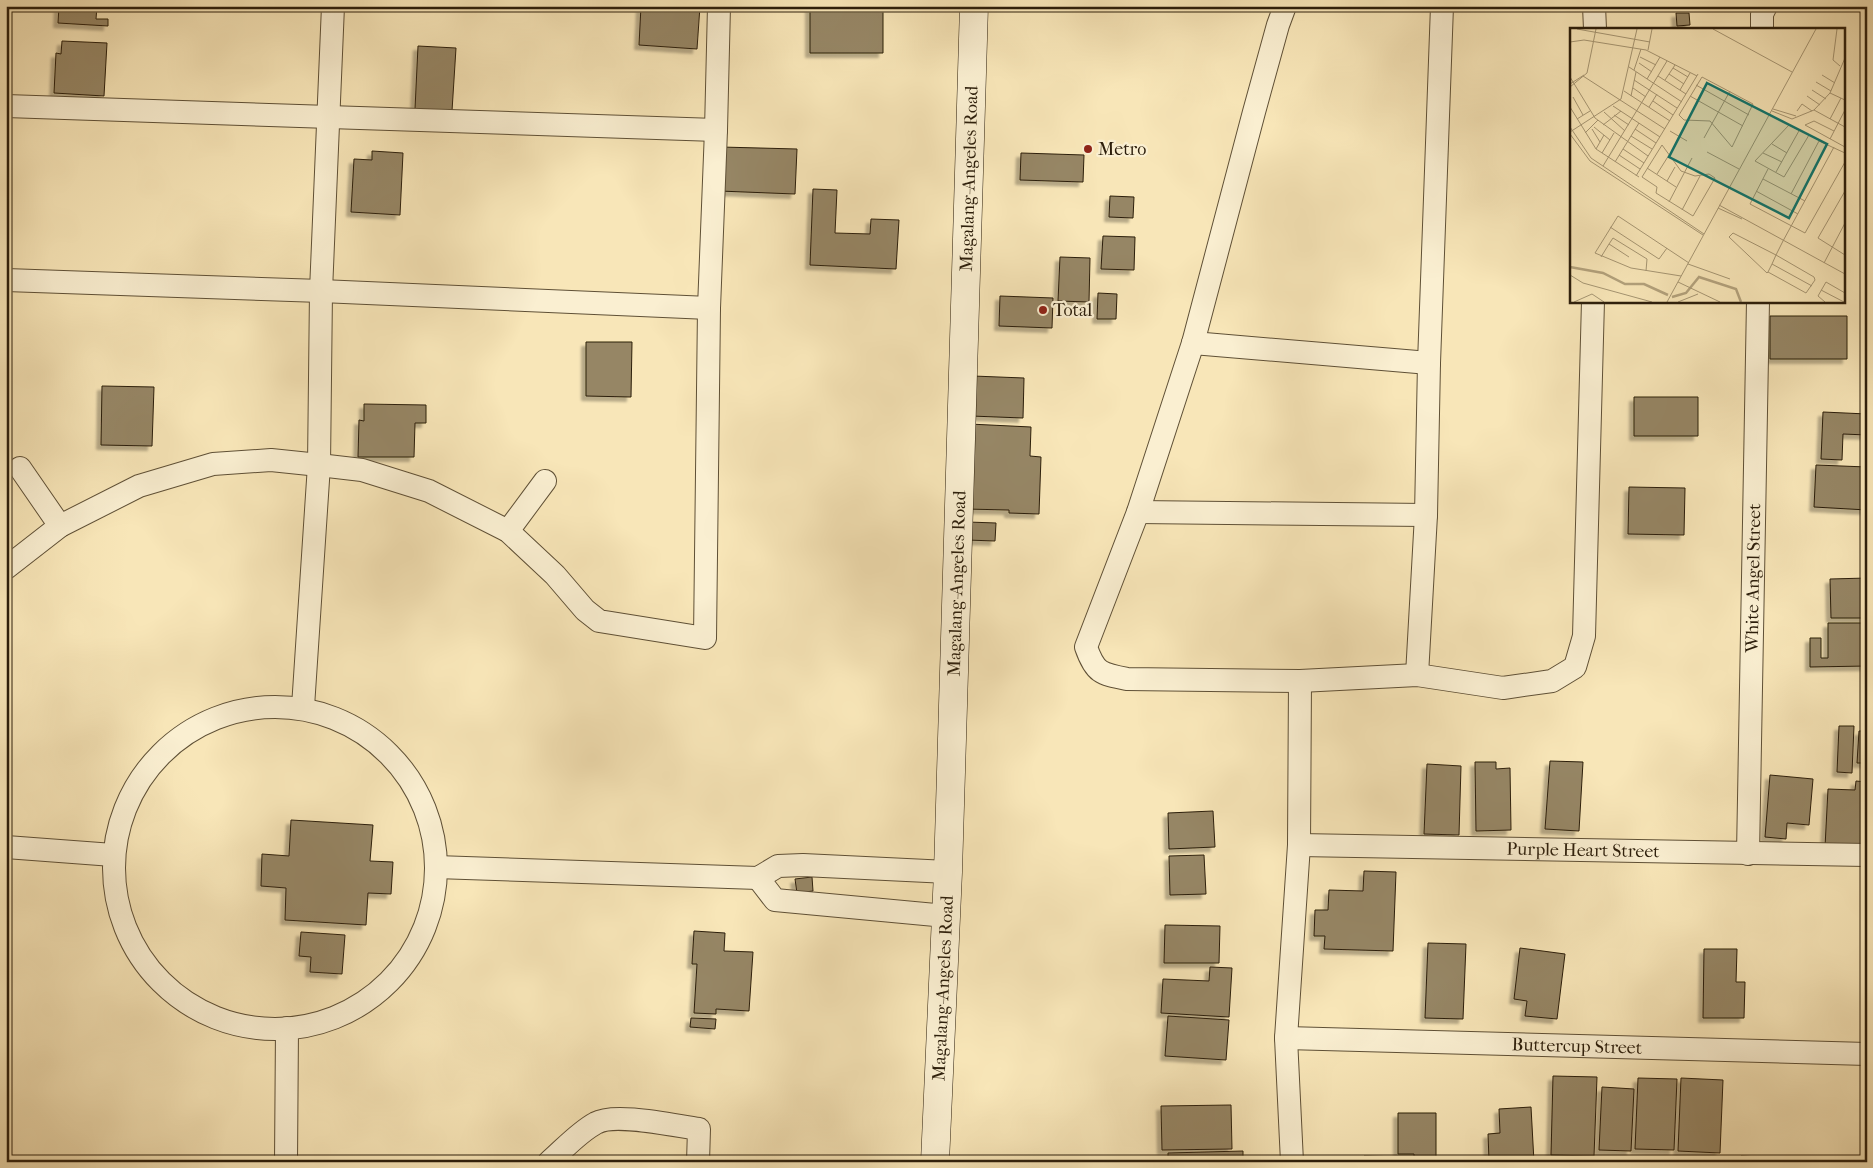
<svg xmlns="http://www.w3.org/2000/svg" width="1873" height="1168" viewBox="0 0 1873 1168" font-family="'IM FELL French Canon',serif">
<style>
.building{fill:#968665;stroke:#2c1e0b;filter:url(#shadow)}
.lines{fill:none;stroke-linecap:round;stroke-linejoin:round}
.minor-casing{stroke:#5f5036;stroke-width:24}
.secondary-casing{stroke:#2c1e0b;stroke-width:29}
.minor{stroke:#faefd1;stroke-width:22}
.secondary{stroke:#faefd1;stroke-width:28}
.poi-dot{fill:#8f2418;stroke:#faefd1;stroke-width:2}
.labels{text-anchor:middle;stroke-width:4.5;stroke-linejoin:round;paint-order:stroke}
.poi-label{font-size:18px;fill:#2c1e0b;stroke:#faefd1;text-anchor:start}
.street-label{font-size:18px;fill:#2c1e0b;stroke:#faefd1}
.inset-river{fill:none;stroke:#b3a27d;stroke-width:2.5}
.inset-road{fill:none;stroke:#a69673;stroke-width:1}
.view{fill:#0f766e;fill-opacity:0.15;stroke:#0f766e;stroke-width:2.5}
.inset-edge{fill:none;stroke:#2c1e0b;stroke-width:2.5}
</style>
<defs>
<filter id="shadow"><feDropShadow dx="-4.5" dy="4.5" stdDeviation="1" flood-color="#0004"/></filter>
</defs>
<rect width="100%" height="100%" fill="#f8e6b8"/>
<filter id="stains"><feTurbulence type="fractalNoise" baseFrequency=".004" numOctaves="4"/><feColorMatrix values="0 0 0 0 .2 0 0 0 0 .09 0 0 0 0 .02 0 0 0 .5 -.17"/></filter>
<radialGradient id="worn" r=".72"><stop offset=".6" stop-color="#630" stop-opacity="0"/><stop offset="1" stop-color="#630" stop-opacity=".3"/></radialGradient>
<path class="building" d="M59,6H97L96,19H108V26L58,23Z
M641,6H700L697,49L639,45Z
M810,6H883V53H810Z
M1676,13H1689L1690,25L1677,26Z
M62,41L107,43L104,96L54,93L56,53L61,54Z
M418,46L456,48L452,111L415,109Z
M721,147L797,149L795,194L719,191Z
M372,151L403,153L400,215L351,212L354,159L372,160Z
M1021,153L1084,155L1083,182L1020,180Z
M813,189L837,190L835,233L870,234L871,219L899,220L896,269L810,265Z
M1110,196L1134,197L1133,218L1109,217Z
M1103,236L1135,237L1134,270L1101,269Z
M1060,257L1090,258L1089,302L1058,301Z
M1098,293L1117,294L1116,319H1097Z
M1000,296L1053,298L1052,328L999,326Z
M1770,316H1847V359H1770Z
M586,342H632L631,397L586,396Z
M973,376L1024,378L1023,418L971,416Z
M102,386L154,387L152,446L101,445Z
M1634,397H1698V436H1634Z
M364,404L426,405V423H415L414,457H358L359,420L364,421Z
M1823,412L1867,414V435L1843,434L1842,460L1821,459Z
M969,424L1031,427L1030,456L1041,457L1039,514L1009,513V510L965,509Z
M1816,465L1867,467V510L1814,507Z
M1629,487L1685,488L1684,535L1628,534Z
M968,522L996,523L995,541L967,540Z
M1867,578V618H1831L1830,579Z
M1828,623H1867V666L1810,667V638H1821V658H1828Z
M1839,726H1854L1852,773L1837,772Z
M1859,731H1867V763H1857Z
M1550,761L1583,762L1579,831L1545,829Z
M1475,762H1496V769L1510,768L1511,830L1476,831Z
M1427,764L1461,766L1459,835L1424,834Z
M1770,775L1813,779L1809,825L1787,823L1786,839L1765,837Z
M1856,781L1867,782V849L1825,847L1828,789L1855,790Z
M1213,811L1215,847L1169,849L1168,813Z
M291,820L373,825L370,861L393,862L391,894L368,893L366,925L285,920L286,888L261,886L262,854L289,856Z
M1204,855L1206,894L1170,895L1169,856Z
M1364,871L1396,872L1393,951L1324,949L1325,936H1314L1315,910H1328L1329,890L1363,891Z
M812,877L813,891L797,893L795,879Z
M1165,925L1220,926L1219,963H1164Z
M694,931L725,933L724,951L753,952L749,1011L716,1009V1014L694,1013L697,964H692Z
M301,932L345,935L342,974L310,972L311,957L299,956Z
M1428,943L1466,944L1463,1019L1425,1018Z
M1520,948L1565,954L1557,1019L1525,1016L1527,1001L1514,999Z
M1704,949H1737L1736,982H1745L1744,1018H1703Z
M1210,967L1232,968L1229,1017L1161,1013L1163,979L1209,981Z
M1168,1016L1229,1020L1226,1060L1165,1056Z
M691,1018L716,1019L715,1029L690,1027Z
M1553,1076L1597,1077L1594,1156L1551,1155Z
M1638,1078L1677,1079L1674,1150L1635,1149Z
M1681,1078L1723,1080L1720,1153L1678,1151Z
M1602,1087L1634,1089L1631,1151L1599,1150Z
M1231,1105L1232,1149L1162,1150L1161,1106Z
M1531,1107L1534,1162H1500V1159L1489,1160L1488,1134L1500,1133L1499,1109Z
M1398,1113H1436V1162H1414V1154H1398Z
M1243,1151V1162H1168V1153Z
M1364,1156L1404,1157V1162H1364Z
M1741,1156L1819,1160V1162H1740Z
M1644,1158L1685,1161V1162H1644Z
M1595,1159L1635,1160V1162H1595Z"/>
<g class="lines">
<g class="minor-casing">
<g id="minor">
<path d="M1285,6L1278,25L1254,112L1193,343L1138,512L1086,647C1095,673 1101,674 1127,679L1300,681L1417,675L1503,688L1552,681L1575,667L1584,636L1593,301"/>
<path d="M1594,6L1595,29"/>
<path d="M1762,29V14L1766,6"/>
<path d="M6,106L716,130"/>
<path d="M6,280L321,291L709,308"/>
<path d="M1193,343L1429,363"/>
<path d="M20,468L60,526"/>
<path d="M1138,512L1426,515"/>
<path d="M508,531L545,481"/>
<path d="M6,568L60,526L139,486L213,464L271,460L319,465L362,470L429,491L508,531L555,575L585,610L599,621L705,638L709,308L716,130L719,6"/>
<path d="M1417,675L1426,515L1429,363L1442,6"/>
<path d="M303,707L319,465L321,291L333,6"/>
<circle cx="275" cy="868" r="161"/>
<path id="s1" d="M1299,845L1867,855"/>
<path d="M6,847L113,855"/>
<path id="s2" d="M1748,854L1758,301"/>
<path d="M436,867L758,878L778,866L803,865L948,872"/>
<path d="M758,878L775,900L946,916"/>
<path id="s3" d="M1286,1038L1867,1054"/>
<path d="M286,1162L287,1028"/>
<path d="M549,1162C564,1149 579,1132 596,1123C615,1112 676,1126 699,1129L698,1162"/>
<path d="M1292,1162L1286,1038L1299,845L1300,681"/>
</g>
</g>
<g class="secondary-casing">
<g id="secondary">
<path id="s4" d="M935,1162L948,872L974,6"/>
</g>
</g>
<use href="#minor" class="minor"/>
<use href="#secondary" class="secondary"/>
</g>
<g class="poi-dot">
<circle cx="1088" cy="149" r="5"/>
<circle cx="1043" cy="310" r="5"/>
</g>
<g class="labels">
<g class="poi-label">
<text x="1098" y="155">Metro</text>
<text x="1053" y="316">Total</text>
</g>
<g class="street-label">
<text dy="6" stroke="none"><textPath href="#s4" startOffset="984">Magalang-Angeles Road</textPath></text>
<text dy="6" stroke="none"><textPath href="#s2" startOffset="276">White Angel Street</textPath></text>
<text dy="6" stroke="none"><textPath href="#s4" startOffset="579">Magalang-Angeles Road</textPath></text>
<text dy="6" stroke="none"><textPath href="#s1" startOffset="284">Purple Heart Street</textPath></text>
<text dy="6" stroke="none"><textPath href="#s4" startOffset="174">Magalang-Angeles Road</textPath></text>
<text dy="6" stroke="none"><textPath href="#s3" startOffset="291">Buttercup Street</textPath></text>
</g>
</g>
<g transform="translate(1570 28)">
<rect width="275" height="275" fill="#f8e6b8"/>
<path class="inset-river" d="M0,239L33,245L55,256H74L98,267M102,269L116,265L129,249L166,261L171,274"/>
<path class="inset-road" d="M7,1L80,14M143,1L222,44M267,1L263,32L270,38M0,14L14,12L76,22L127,48M78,22L82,1M70,29L86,37M69,35L82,44M59,39L112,74M103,40L118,49M64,42L71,21M99,46L114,56M252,47L265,55M13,48L95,101M88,48L116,66M0,49L25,90L78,128M132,49L183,76L162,119L140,93L114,92L109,87ZM77,51L90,29M64,52L107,80M95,52L105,37M246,54L261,63M0,56L14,47M126,57L179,87M0,59L17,45L26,1M63,60L76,69M110,62L120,45M242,62L256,71M54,63L100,93M260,65L275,72M61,68L66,44M120,68L173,98M237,68L250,77M3,69L13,87M83,73L103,87M43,78L90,109M0,79L26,121L69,149M79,79L87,66M203,81L226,88M244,82L275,99M202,83L222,91L244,82L260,65L275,30M227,83L232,76L242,83M34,84L55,103M44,87L59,97M7,91L20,83M260,91L271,70M33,97L51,83M219,97L239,107L214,149L185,133ZM0,99L21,130L134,206M24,99L40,112M22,101L30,114M65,101L86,115M100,103L117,113M264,103L244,93L235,97L275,119M0,104L51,71L67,1M15,105L28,92M0,106L20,133L133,207M61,108L82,121M134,110L160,63M260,111L275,82M202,116L217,125M92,117L111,143L125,148L139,146L145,150L123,188L86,165L87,159L72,149ZM26,121L34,107M53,121L74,135M137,124L169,141M32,125L44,105M193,125L212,134M49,127L70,141M45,134L69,95M33,138L97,33M77,140L106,159M198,141L180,176L235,205L275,134M206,144L230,101M87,146L99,127M66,148L128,46M193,151L235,173M97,153L105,139M186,163L228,186M275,163L248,210L275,227M221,166L249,113L275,125M99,174L122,130M149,177L275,246M148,180L172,191M112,182L130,148M40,199L89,231L97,220M39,216L43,210L77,231L76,243M31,229L39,216L59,229M254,235L275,195M118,236L160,251M202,236L242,258M198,244L236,265L245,252L244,249L206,227L163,205L159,209L197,245L198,244L202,236L206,227L213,213L264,119M0,247L13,255L82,274M111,248L61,240L25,225L48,188L119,235M108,254L150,274M251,262L274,274M4,274L22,266L34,274M97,274L246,1M108,274L128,266M255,274L248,268L256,254L275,265"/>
<path class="view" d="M137,55L257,116L219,190L99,129Z"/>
<rect width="275" height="275" class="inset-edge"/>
</g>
<rect width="1873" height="1168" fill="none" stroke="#f8e6b8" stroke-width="25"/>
<rect x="8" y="8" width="1858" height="1153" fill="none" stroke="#2c1e0b" stroke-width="2.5"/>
<rect x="12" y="12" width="1848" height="1143" fill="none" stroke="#2c1e0b"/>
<rect width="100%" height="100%" filter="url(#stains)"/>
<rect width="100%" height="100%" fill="url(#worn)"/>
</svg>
